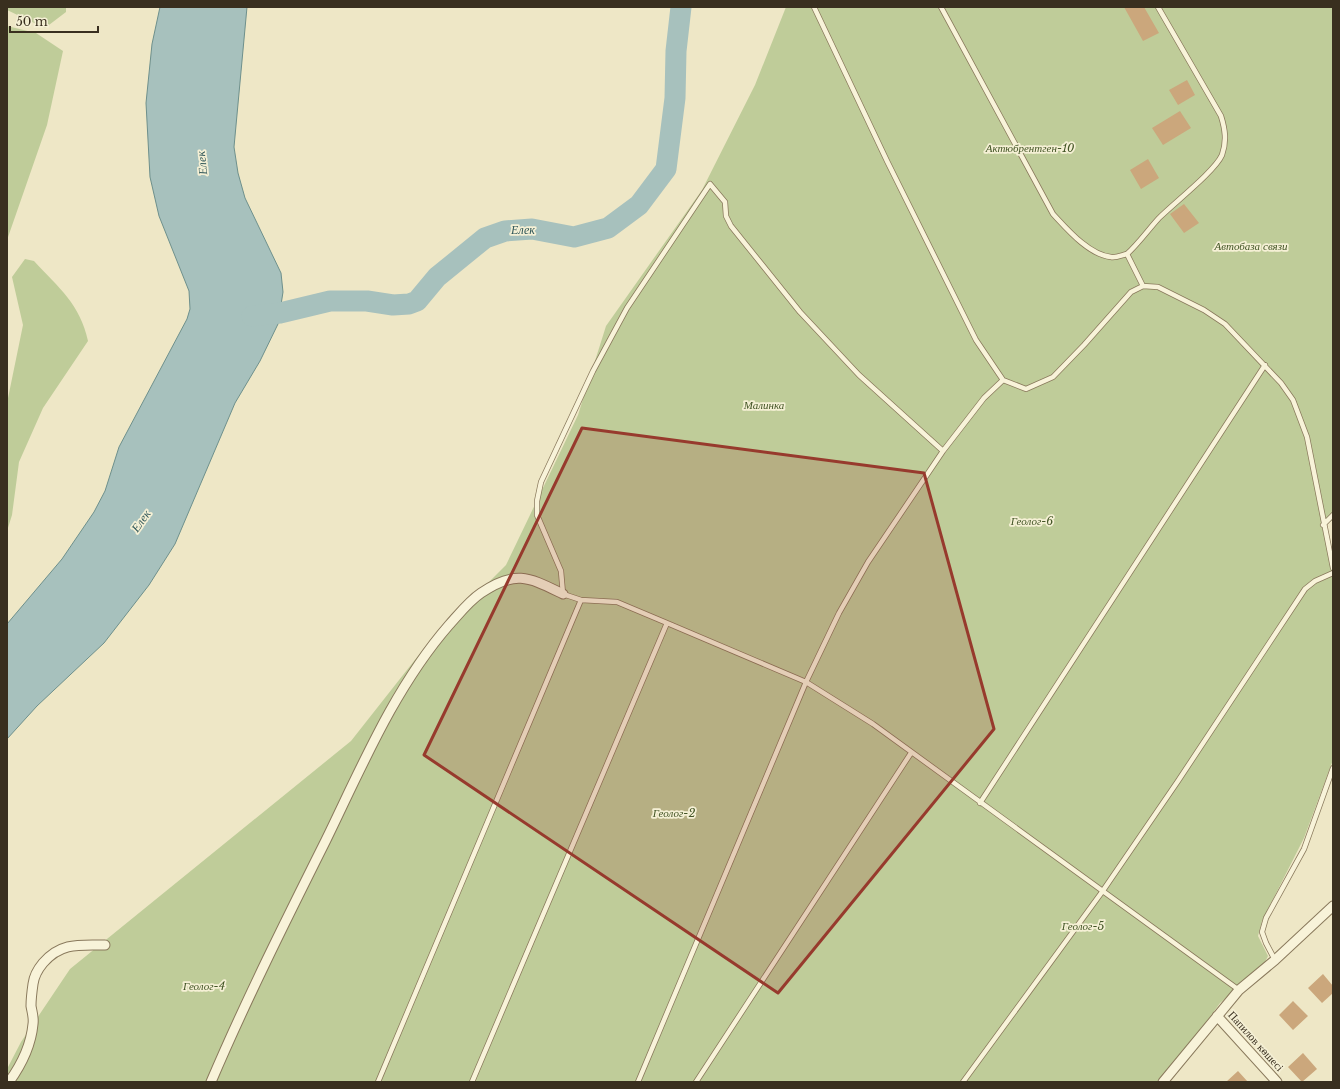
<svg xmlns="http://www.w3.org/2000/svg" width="1340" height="1089" viewBox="0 0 1340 1089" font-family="'Libre Baskerville',serif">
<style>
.green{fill:#bfcc99}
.water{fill:#a7c1bd;stroke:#6e908c}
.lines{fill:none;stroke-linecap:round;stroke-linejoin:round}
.river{stroke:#a7c1bd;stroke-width:21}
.building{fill:#cba77c}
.service-casing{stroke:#89795c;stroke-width:6}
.minor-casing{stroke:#89795c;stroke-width:11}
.service{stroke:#f8f3d9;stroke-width:4.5}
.minor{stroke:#f8f3d9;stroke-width:9}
.marked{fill:#973a2d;fill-opacity:0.2;stroke:#973a2d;stroke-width:3;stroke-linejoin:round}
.labels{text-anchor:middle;stroke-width:3.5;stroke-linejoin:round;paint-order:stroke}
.park-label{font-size:11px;font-style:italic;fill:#435526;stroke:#f5f0d5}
.street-label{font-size:11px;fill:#392f1f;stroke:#f5f0d5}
.water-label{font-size:12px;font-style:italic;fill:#2f5658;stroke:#f5f0d5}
</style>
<rect width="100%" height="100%" fill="#eee7c6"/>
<path class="green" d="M7,7H66V12L45,28L7,10Z
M786,7H1333V520L1323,525L1333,570V760L1304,838L1262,921L1258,936L1268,956L1263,966L1220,1003L1163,1082H7V1069L21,1042L70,969L351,741L429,642L506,565L578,415L606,326L702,190L755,85Z
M7,26L36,33L63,51L47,125L7,240Z
M25,259L34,261C59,288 80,304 88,341L43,408L19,462L12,515L7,531V403L23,325L12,277Z"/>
<path class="water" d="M160,7H247L234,147L238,173L245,198L281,273L283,292L278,324L260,361L235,403L175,544L149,585L104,643L37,706L7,739V624L62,559L94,512L105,491L119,447L187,319L190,309L189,291L159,216L150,177L146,103L152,44Z"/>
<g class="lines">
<path class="river" d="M252,316L280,313L330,301H367L393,305L409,304L417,301L437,277L485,238L505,231L532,229L574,237L608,228L639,205L666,169L675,98L676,51L681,7"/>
</g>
<path class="building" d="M1124,7H1144L1159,33L1143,41Z
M1187,80L1195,95L1178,105L1169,90Z
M1180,111L1191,128L1163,145L1152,128Z
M1148,159L1159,178L1141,189L1130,170Z
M1184,204L1199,223L1184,233L1170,214Z
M1323,974L1333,986V993L1322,1003L1308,988Z
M1293,1001L1308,1016L1293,1030L1279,1015Z
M1303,1053L1317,1069L1302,1082L1288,1067Z
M1238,1071L1248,1082H1226Z"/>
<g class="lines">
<g class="service-casing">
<path id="service" d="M814,7L887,161L976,340L1003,380
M941,7L1053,214C1067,229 1089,255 1111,257C1116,258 1122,255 1127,254L1143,286L1158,287L1204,310L1225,324L1281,383L1293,400L1307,437L1333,568
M1127,254C1139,243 1148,230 1159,218C1174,203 1215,171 1222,155C1227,141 1225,129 1221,116L1158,7
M943,451L859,375L800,312L731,226L726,216L725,202L710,184L627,308L593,371L541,482L537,501V515L561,571L563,594L581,600L617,602L667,623L806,682L873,724L1239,990
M1323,525L1333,515
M980,803L1265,365
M1275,960L1266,943L1262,932L1266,918L1304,849L1333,768
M378,1082L581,600
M472,1082L667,623
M638,1082L806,682L839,613L868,562L943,451L984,398L1003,380L1026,389L1053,377L1084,345L1131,292L1143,286
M696,1082L911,753
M963,1082L1102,892L1178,781L1305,589L1315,581L1333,573"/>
</g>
<g class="minor-casing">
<path id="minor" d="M1217,1016L1277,1082
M9,1082C22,1064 31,1046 33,1024C34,1018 32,1012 31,1006C31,999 32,991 33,984C34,976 38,969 43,963C61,942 80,945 105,945
M211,1082C246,1000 286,920 326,840C362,766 395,687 449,625C459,614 469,601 481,593C516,569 530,578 563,594
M1163,1082L1239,990L1275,960L1333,906"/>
</g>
<use href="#service" class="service"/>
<use href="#minor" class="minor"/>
</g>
<path class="marked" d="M582,428L924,473L994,729L778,993L424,755Z"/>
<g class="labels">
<g class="park-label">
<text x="1030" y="152">Актюбрентген-10</text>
<text x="1251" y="250">Автобаза связи</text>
<text x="764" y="409">Малинка</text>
<text x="1032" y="525">Геолог-6</text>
<text x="674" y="817">Геолог-2</text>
<text x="1083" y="930">Геолог-5</text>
<text x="204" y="990">Геолог-4</text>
</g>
<g class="street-label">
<text transform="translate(1256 1041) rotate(48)" y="4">Папилов көшесі</text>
</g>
<g class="water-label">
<text transform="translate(202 163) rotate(-96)" y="4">Елек</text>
<text x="523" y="234">Елек</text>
<text transform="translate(141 521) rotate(-55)" y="4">Елек</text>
</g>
</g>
<rect width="1340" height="1089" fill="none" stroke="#392f1f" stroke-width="16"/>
<path d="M10 26v6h88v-6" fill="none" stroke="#392f1f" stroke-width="2"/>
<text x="16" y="26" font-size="12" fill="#392f1f" stroke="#f5f0d5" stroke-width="3" paint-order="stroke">50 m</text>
</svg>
